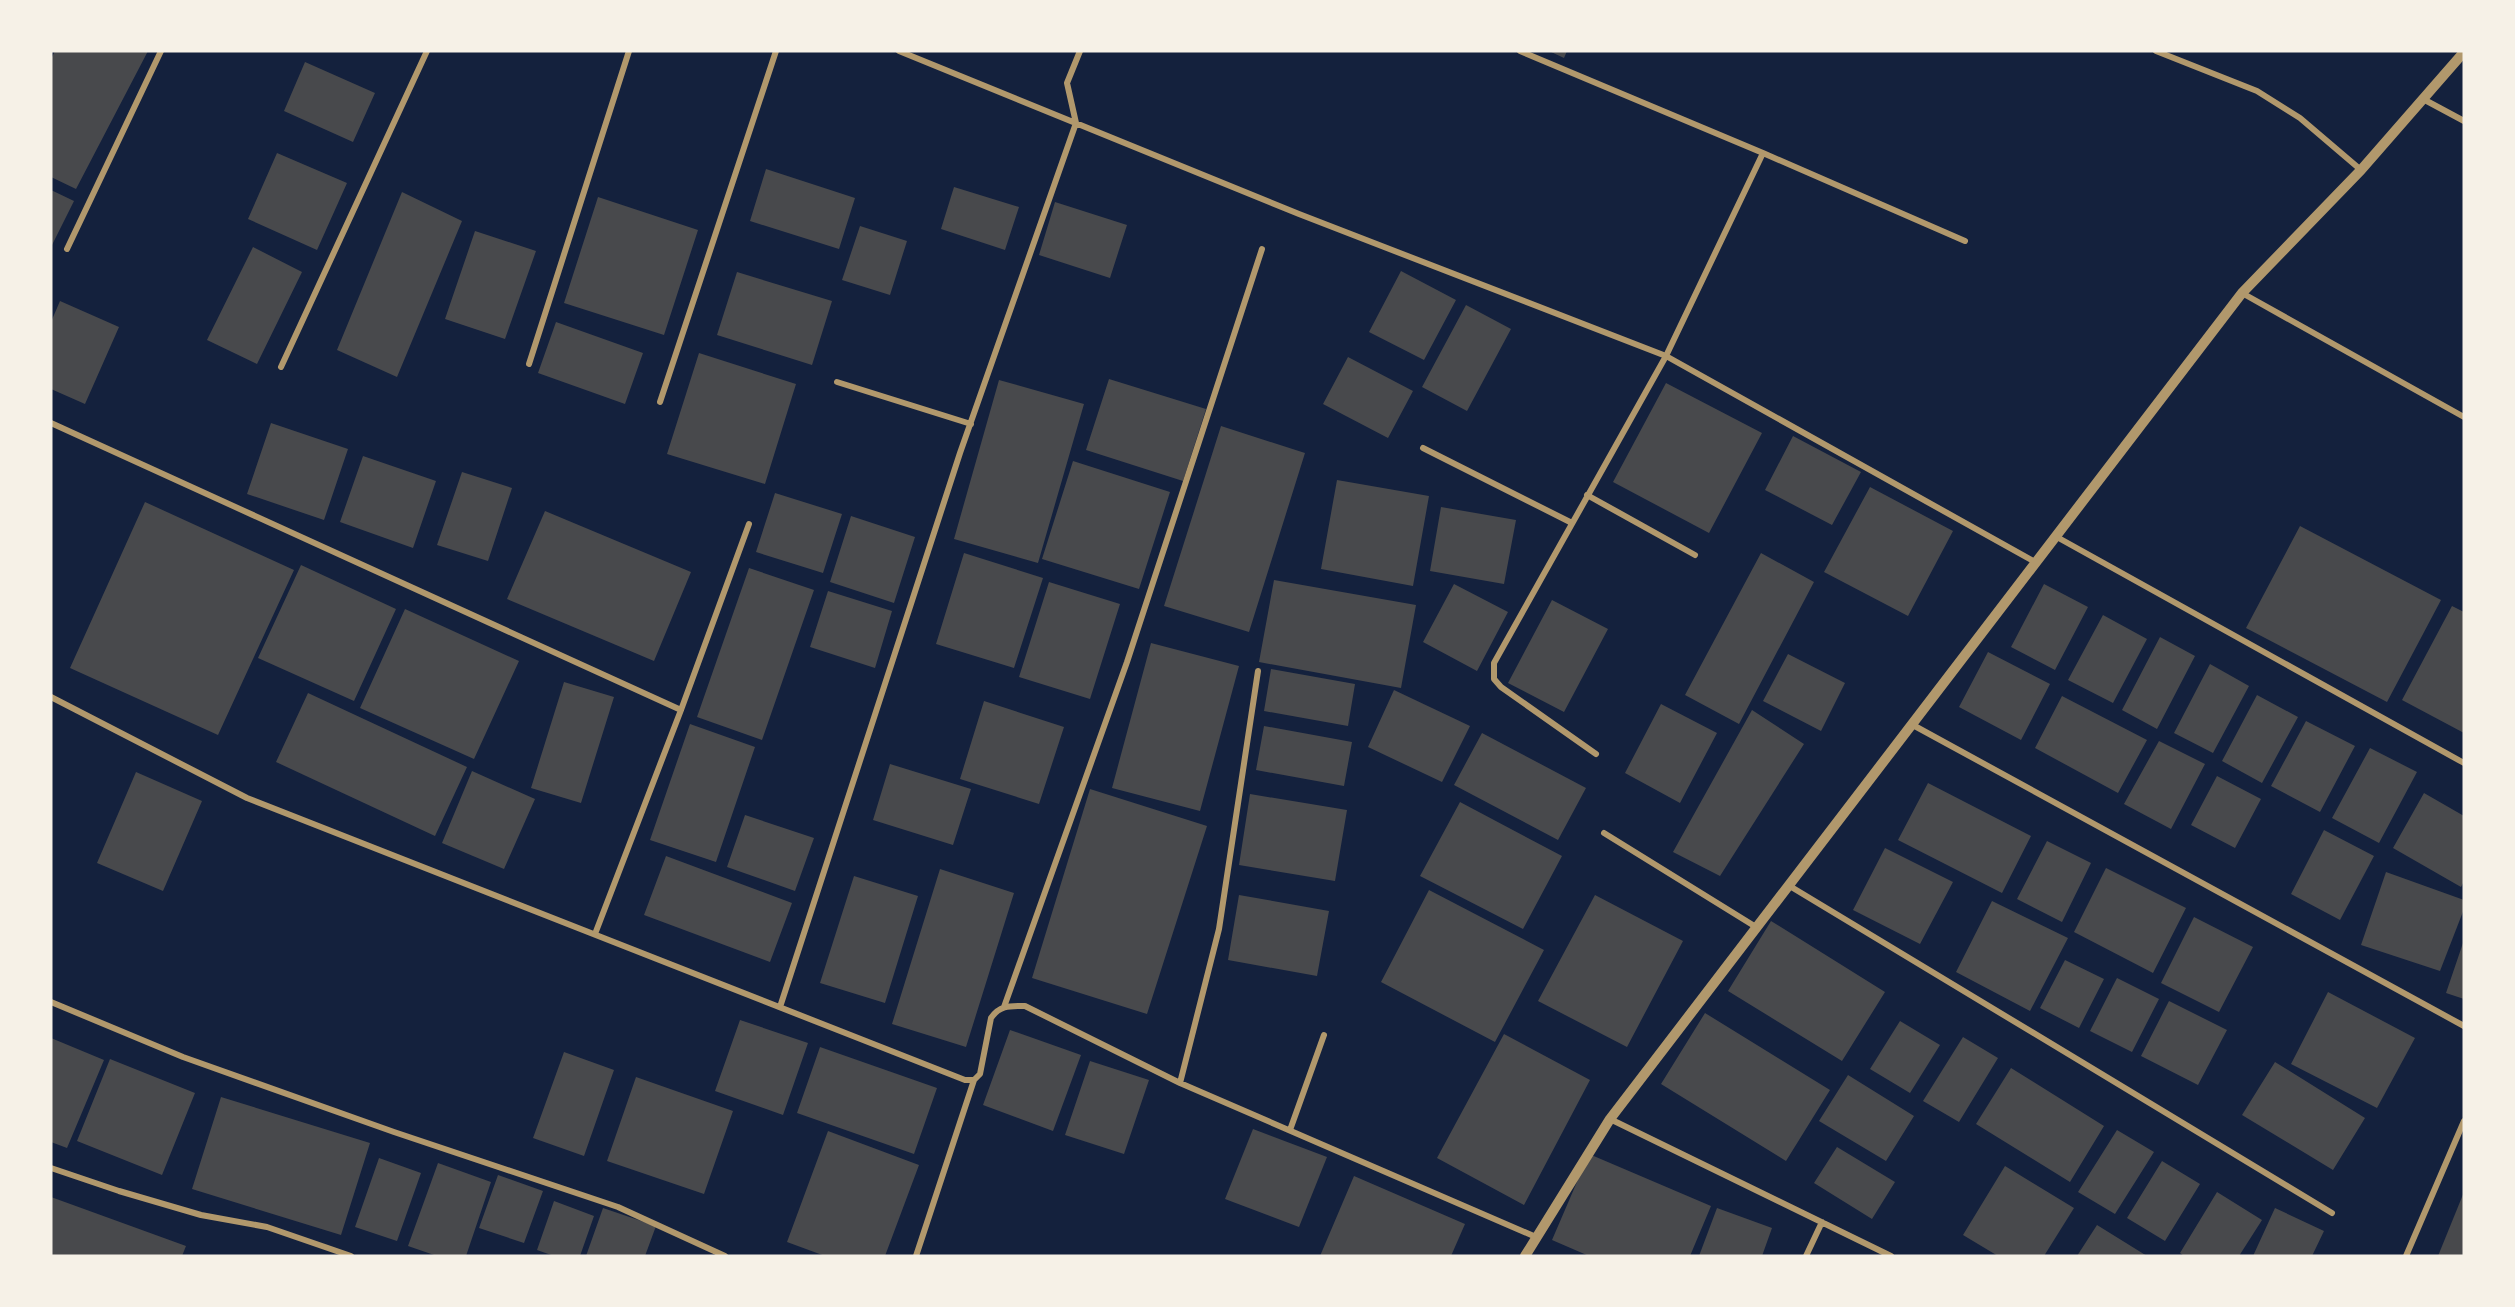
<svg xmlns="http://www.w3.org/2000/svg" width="2515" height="1307" viewBox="0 0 2515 1307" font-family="Cabin,sans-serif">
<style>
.building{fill:#48494c}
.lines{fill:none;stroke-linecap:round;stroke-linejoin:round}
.minor{stroke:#b1986c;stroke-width:6}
.tertiary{stroke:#b1986c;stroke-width:10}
</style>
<rect width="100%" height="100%" fill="#14213d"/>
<path class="building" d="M55,51H148L76,189L51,177V59Z
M1549,51H1567L1564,58Z
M305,62L375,93L353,142L284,111Z
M277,153L347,183L317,250L248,219Z
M766,169L855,198L839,249L750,221Z
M954,187L1019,207L1005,250L941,229Z
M51,190L74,201L51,247Z
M402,192L462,221L397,377L337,350Z
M598,197L698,230L664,335L564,303Z
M1055,202L1127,225L1110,278L1039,255Z
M860,226L907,241L890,295L842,280Z
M475,231L536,251L505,339L445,319Z
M253,247L302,272L257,364L207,340Z
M1401,271L1456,300L1424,360L1369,332Z
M737,272L832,301L812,365L717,335Z
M60,301L119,327L85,404L51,389V322Z
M1466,305L1511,329L1467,411L1422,387Z
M556,322L643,353L625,404L538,373Z
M699,353L796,384L765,484L667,454Z
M1348,357L1413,391L1388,438L1323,404Z
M1109,379L1206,409L1183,481L1086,450Z
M999,380L1084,404L1038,563L954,539Z
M1666,383L1762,433L1709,533L1613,482Z
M271,423L348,449L324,520L247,494Z
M1221,426L1305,453L1249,632L1164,606Z
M1793,436L1861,472L1832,525L1765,490Z
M363,456L436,481L413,548L340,522Z
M1073,461L1170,492L1139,589L1042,559Z
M462,472L512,488L488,561L437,545Z
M1337,480L1429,496L1413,586L1321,569Z
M1870,487L1953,531L1908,616L1824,572Z
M775,493L842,514L823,573L756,552Z
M145,502L294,570L218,735L70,668Z
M1441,507L1516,520L1504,584L1430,571Z
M545,511L691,572L654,661L507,599Z
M851,516L915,537L894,603L830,582Z
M2300,526L2441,600L2387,702L2246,628Z
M964,553L1043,578L1014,668L936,644Z
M1761,553L1814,582L1739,724L1685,695Z
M301,565L396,609L354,701L258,658Z
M749,568L814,590L762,740L697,717Z
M1274,580L1416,605L1401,688L1259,662Z
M1049,582L1120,604L1090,699L1019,677Z
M1454,584L1508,612L1477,671L1423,642Z
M2044,584L2088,607L2055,670L2011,647Z
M828,591L892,611L875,668L810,647Z
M1552,600L1608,629L1564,712L1508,683Z
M2452,606L2464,612V733L2402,700Z
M405,609L519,661L474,759L360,708Z
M2103,615L2147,639L2113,703L2068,680Z
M2160,637L2195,656L2157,729L2122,710Z
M1151,643L1239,666L1200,811L1112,788Z
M1988,652L2050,684L2021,740L1959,707Z
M1788,654L1845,683L1821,731L1763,701Z
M2210,664L2249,686L2213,753L2174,733Z
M1271,669L1355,684L1348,726L1264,711Z
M564,682L614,697L581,803L531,788Z
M1394,690L1470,726L1442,782L1368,747Z
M308,693L467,767L435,836L276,762Z
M2257,695L2298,717L2262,783L2222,761Z
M2062,696L2147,740L2118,793L2035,748Z
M984,701L1064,727L1039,804L960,779Z
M1661,704L1717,733L1680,803L1625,773Z
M1752,710L1804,744L1720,876L1673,852Z
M2306,721L2355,746L2320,812L2271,786Z
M690,724L755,747L716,862L650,840Z
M1264,726L1352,742L1344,786L1256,770Z
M1482,733L1586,788L1558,840L1454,785Z
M2159,741L2205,764L2171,829L2124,804Z
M2370,748L2417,772L2379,843L2332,818Z
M890,764L971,789L953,845L873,820Z
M472,771L535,799L504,869L442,843Z
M136,772L202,801L163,891L97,863Z
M2217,776L2261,799L2235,848L2191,825Z
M1928,783L2031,836L2002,893L1898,840Z
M1090,789L1207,826L1147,1014L1032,978Z
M2424,793L2464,816V881L2461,887L2393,848Z
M1250,794L1347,810L1335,881L1239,865Z
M1460,802L1562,856L1523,929L1420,876Z
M745,815L814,838L795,891L727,867Z
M2324,830L2374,856L2340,920L2291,894Z
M2047,841L2091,863L2062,922L2017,899Z
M1885,848L1953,882L1920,944L1853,910Z
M666,856L792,903L770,962L644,915Z
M2106,868L2186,908L2153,973L2074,932Z
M940,869L1014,893L966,1047L892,1024Z
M2386,872L2464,900V909L2440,971L2361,945Z
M854,876L918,896L885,1003L820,983Z
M1429,890L1544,950L1495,1042L1381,982Z
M1239,895L1329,911L1317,976L1228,960Z
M1595,895L1683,941L1627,1047L1538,1001Z
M1992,901L2068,938L2030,1011L1956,972Z
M2194,917L2253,947L2219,1012L2161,983Z
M1771,921L1885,992L1842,1061L1728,991Z
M2464,940V999L2446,993Z
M2065,960L2104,979L2079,1028L2040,1008Z
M2117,978L2159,999L2132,1052L2090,1031Z
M2328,992L2415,1038L2377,1108L2291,1064Z
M2169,1001L2227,1030L2198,1085L2141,1056Z
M1705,1013L1830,1090L1786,1161L1661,1084Z
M740,1020L808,1043L783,1115L715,1091Z
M1900,1021L1940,1045L1910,1093L1870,1069Z
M1010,1030L1081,1055L1053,1131L983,1105Z
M1504,1034L1590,1080L1524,1205L1437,1158Z
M1963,1037L1998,1058L1959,1122L1923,1101Z
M51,1038L104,1060L67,1148L51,1142Z
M820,1047L937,1088L914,1154L797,1113Z
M564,1052L614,1070L584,1156L533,1138Z
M110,1059L195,1093L162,1175L77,1141Z
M1090,1061L1149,1080L1124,1154L1065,1135Z
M2275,1062L2365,1118L2333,1170L2242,1115Z
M2011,1068L2104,1126L2070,1182L1976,1124Z
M1848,1075L1914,1116L1886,1161L1819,1121Z
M636,1077L733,1111L704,1194L607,1161Z
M221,1097L370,1143L341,1235L192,1189Z
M1253,1129L1327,1157L1299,1227L1225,1199Z
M2117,1130L2154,1152L2115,1214L2078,1192Z
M828,1131L919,1165L885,1256H825L787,1242Z
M1837,1147L1895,1182L1872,1219L1814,1183Z
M1589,1154L1711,1206L1690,1256H1589L1552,1240Z
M379,1158L421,1173L397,1241L355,1227Z
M2162,1161L2200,1184L2165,1241L2127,1218Z
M438,1163L491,1182L466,1256H437L408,1246Z
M2005,1166L2074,1208L2044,1256H1998L1963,1235Z
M498,1175L543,1191L524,1243L479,1228Z
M1354,1176L1465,1224L1451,1256H1320Z
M2217,1192L2262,1220L2239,1256H2184L2180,1253Z
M2464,1192V1256H2438Z
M51,1197L186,1246L182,1256H51Z
M554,1201L594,1216L580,1256H554L537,1250Z
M603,1208L656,1226L645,1256H586Z
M1717,1208L1772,1228L1762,1256H1699Z
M2275,1208L2324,1231L2312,1256H2253Z
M2097,1225L2147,1256H2077Z"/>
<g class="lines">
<path class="minor" d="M899,51L1299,214L1666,356L2035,562
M1520,51L1763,153L1666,356L1494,663V679L1501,687L1596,754
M2156,51L2257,91L2300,118L2361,170
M2423,99L2464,121
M1763,153L1965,241
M67,249L161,51
M2242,293L2464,417
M529,364L629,51
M281,367L427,51
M837,382L971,424
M660,402L776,51
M51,423L681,710
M1423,448L1572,523
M1587,495L1695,555
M2055,536L2464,763
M51,697L247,798L965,1080H974L980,1074L991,1018C1000,1005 1010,1006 1025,1006L1180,1083L1536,1237
M1911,724L2464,1026
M1604,833L1756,927
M1788,885L2332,1213
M595,934L681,710L749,524
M51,1002L183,1057L394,1132L618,1207L725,1256
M780,1007L960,453L1076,123L1067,83L1080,51
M1004,1007L1127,662L1262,249
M1180,1083L1219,929L1258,671
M1610,1119L1891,1256
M1290,1130L1324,1035
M51,1168L119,1191L201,1215L267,1227L351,1256
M916,1256L974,1080
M1806,1256L1822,1222
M2406,1256L2464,1121"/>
<path class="tertiary" d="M1525,1256L1610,1119L2242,293L2361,170L2464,52"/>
</g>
<rect width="2515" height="1307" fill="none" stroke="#f6f1e7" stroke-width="105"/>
</svg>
